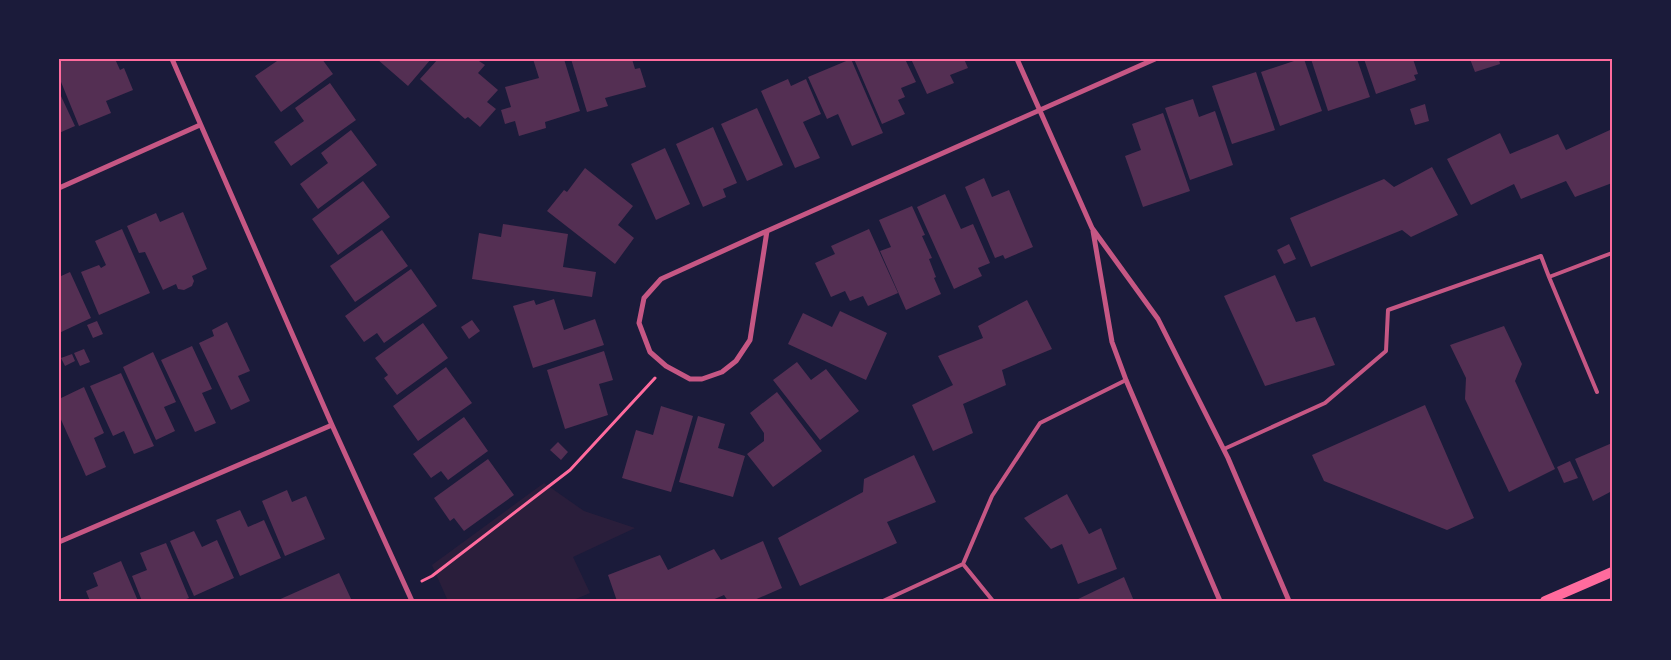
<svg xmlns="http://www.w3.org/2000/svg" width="1671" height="660" viewBox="0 0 1671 660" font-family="'Nunito Sans',sans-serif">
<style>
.green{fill:#2a1e3b}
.building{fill:#542f53}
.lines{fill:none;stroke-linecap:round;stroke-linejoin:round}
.path{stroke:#ff6b9d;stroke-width:3}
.service{stroke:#c65784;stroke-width:4}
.minor{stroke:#c65784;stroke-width:5}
.secondary{stroke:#ff6b9d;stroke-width:10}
.neatline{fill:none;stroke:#ff6b9d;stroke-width:2}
</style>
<rect width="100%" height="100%" fill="#1b1b3a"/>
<path class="green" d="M544,483L584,511L635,528L573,557L590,593L571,601H448L432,565Z"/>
<path class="building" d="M66,59H115L120,70L124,68L133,90L106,101L111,113L79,126L59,77V62Z
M280,59H322L333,74L281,112L255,76Z
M377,59H431L408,86Z
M438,59H481L479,61L485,65L478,73L498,90L487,102L496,109L480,127L468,117L465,119L420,79Z
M533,59H564L580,111L545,122L546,128L519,136L515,121L505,124L501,110L511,107L505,87L539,78Z
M571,59H632L635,69L640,68L646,87L605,98L608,106L587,112Z
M851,59L883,133L852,146L838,114L827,119L808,77Z
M854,59H905L916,82L901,88L905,97L898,100L905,114L882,124Z
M911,59H964L968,68L950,75L954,83L927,94Z
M1300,59H1304L1322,111L1280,126L1261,72Z
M1311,59H1357L1370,97L1328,111Z
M1364,59H1413L1418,74L1414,75L1416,80L1376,94Z
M1470,59H1499L1500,64L1475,72Z
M1256,72L1275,130L1232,144L1212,86Z
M788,79L791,86L806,79L821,114L803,122L820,158L795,168L761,91Z
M330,83L356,120L291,166L274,142L304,121L295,108Z
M60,94L75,126L59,133V95Z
M1193,99L1199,117L1215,111L1233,165L1190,180L1165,108Z
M1425,104L1429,121L1415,125L1410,109Z
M757,108L783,165L747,181L721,124Z
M1163,113L1190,191L1143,207L1125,156L1141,150L1132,124Z
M713,127L737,183L723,189L726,197L703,207L676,144Z
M351,130L377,165L318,209L300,184L328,163L321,153Z
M1610,130L1612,136V183L1575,197L1566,181L1521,199L1514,184L1471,205L1447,159L1500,133L1510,154L1558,134L1566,150Z
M665,148L690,204L656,220L631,164Z
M1432,167L1458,215L1411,237L1402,230L1311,267L1290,218L1384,179L1394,187Z
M585,168L633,206L618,225L634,238L615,264L547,211L564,190L567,192Z
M984,178L992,197L1009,190L1033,247L1005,259L1003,255L995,258L965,187Z
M363,181L390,217L338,255L312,219Z
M945,194L961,229L973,224L990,263L978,268L982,276L954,289L917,207Z
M912,206L925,235L922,236L932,258L929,259L936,277L934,278L941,294L906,310L880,251L891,247L879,220Z
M183,212L207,269L192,276L194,281L192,286L184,290L178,289L176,284L163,290L145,252L139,253L127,226L156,213L160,222Z
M503,224L568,234L563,267L596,272L592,297L472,279L479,233L501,237Z
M122,229L150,293L99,315L81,272L99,265L101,268L106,265L95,241Z
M869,229L898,293L868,306L863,296L850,301L845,291L831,297L815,263L835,254L831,246Z
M382,230L408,266L355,302L330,266Z
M1289,244L1296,259L1284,264L1277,250Z
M411,269L437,306L384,343L377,333L364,342L345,316Z
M70,272L91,318L59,333V277Z
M1275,275L1296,322L1315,317L1335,365L1265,386L1224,296Z
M554,299L564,330L595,319L604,345L533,368L513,306L534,300L536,305Z
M1027,300L1052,349L1002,370L1006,385L963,404L973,433L933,451L912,405L953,385L938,356L983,338L978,326Z
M840,311L887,333L866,380L788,344L803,313L832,327Z
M472,320L480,331L469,339L461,327Z
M97,321L103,334L93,338L87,325Z
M227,322L250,371L238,376L250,401L231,410L199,343L214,336L212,330Z
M423,323L448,358L397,395L384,378L388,375L375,358Z
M1504,326L1522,364L1515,381L1555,469L1509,492L1465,399L1466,378L1450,345Z
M192,346L212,389L202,393L216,423L195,432L161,360Z
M84,349L90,362L80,366L74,353Z
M604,351L613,380L599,384L608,415L565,429L547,370Z
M153,352L176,402L164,407L175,431L156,440L123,367Z
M72,354L75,361L65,366L61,358Z
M797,362L811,380L826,369L859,411L820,440L773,380Z
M446,367L472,403L418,441L393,406Z
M121,373L154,446L134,454L124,431L113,436L90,386Z
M84,387L104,433L94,438L106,467L86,476L59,415V399Z
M777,392L822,451L773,487L747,454L764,441V433L750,413Z
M1425,405L1474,518L1447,530L1324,481L1312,455Z
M661,406L693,416L671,492L622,478L636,430L653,435Z
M698,416L725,424L718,448L745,456L733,497L679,482Z
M464,417L488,451L448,480L441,471L431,478L413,454Z
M558,442L568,452L561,460L550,450Z
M1612,443V491L1593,501L1575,459Z
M914,455L936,502L887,522L897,543L800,586L778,538L863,492L864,479Z
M488,459L514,495L464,531L454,518L450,521L434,498Z
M1570,461L1578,478L1564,483L1557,467Z
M287,490L292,502L306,496L325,539L285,556L262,501Z
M1067,494L1089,534L1101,528L1117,569L1078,584L1062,544L1051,549L1024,518Z
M240,510L248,527L264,520L281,558L240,576L216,520Z
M194,531L202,547L217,540L234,578L194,596L170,541Z
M763,541L782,588L752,601H728L724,595L710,601H617L608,575L660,555L668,570L714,549L721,560Z
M166,543L189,598L181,601H142L132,576L147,570L140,553Z
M121,561L138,601H90L86,591L98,586L93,573Z
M339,573L352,601H276Z
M1124,577L1134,601H1074Z"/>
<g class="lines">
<path class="path" d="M422,581L432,576L570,470L655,378"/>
<path class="service" d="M1549,277L1597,392
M1224,449L1325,403L1386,351L1388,310L1541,256L1549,277L1612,253
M963,564L993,601
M883,601L963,564L992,496L1040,423L1126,380"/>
<path class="minor" d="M172,59L332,425L412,601
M1017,59L1092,228L1158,319L1228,458L1289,601
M59,188L200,125
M767,231L750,340L736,361L722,372L702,379H690L666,366L650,352L639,323L644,298L661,279L767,231L1155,59
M1093,231L1112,342L1126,380L1220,601
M59,542L332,425"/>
<path class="secondary" d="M1545,601L1612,572"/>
</g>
<rect width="1671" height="660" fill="none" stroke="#1b1b3a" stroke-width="120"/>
<rect x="60" y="60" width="1551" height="540" class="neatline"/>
</svg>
